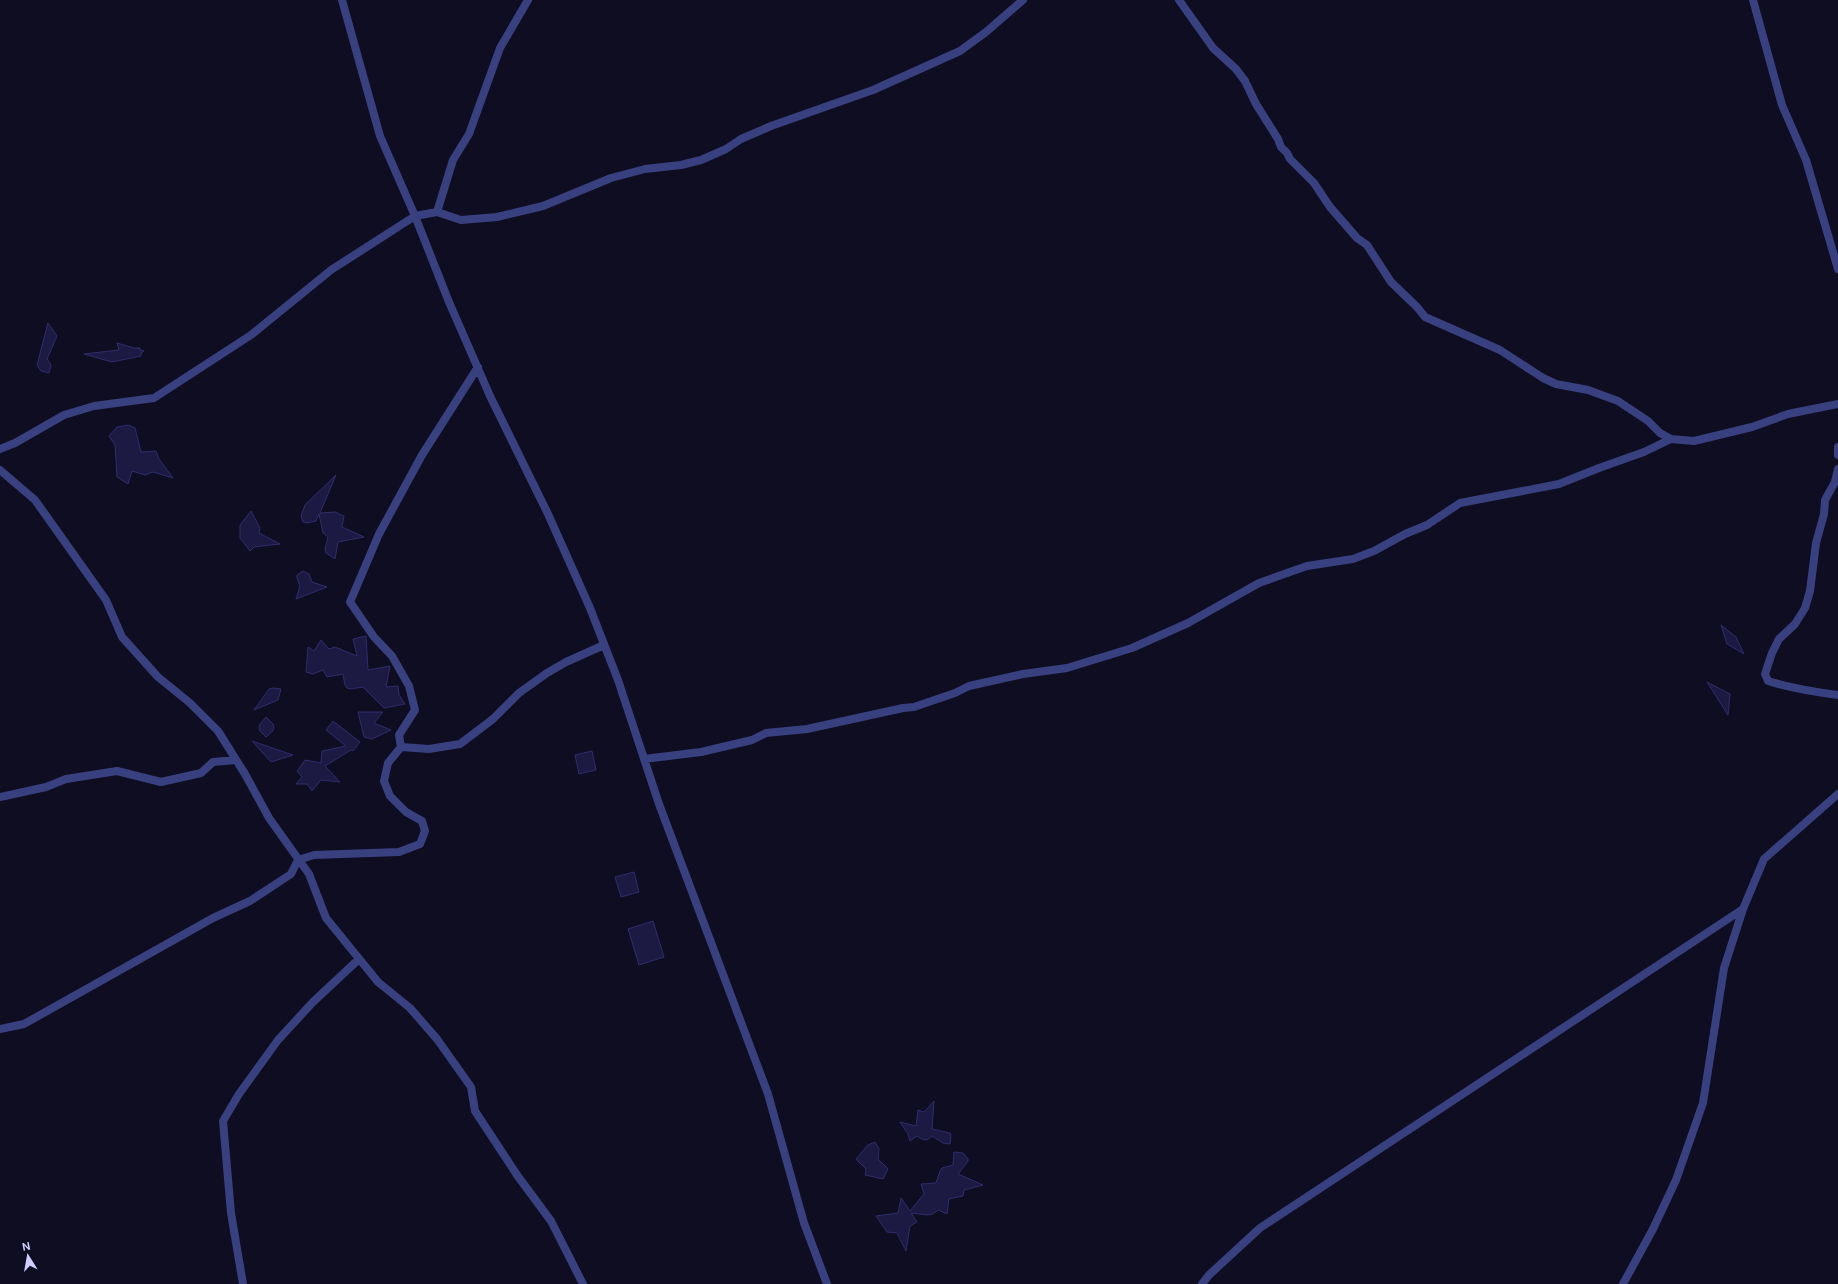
<svg xmlns="http://www.w3.org/2000/svg" width="1838" height="1284" viewBox="0 0 1838 1284" font-family="'DM Sans',sans-serif">
<style>
.building{fill:#1c1a42;stroke:#302c6d}
.lines{fill:none;stroke-linecap:round;stroke-linejoin:round}
.minor{stroke:#39407f;stroke-width:8}
</style>
<rect width="100%" height="100%" fill="#0e0d21"/>
<path class="building" d="M48,323L57,336L47,359L51,365L49,373L41,371L37,365Z
M117,343L134,348H140V350L144,351L141,353V356L112,362L84,354L119,350Z
M128,425L135,428L141,452L156,451L159,459L173,478L153,472L145,475L132,471L128,484L117,477L115,445L109,436L117,427Z
M336,475L320,513L336,512L339,514L344,516L342,527L364,537L338,542L335,559L326,553L325,549L328,537L323,533L319,514L316,521L307,523L303,522L301,516L305,505Z
M251,511L260,528L259,533L280,544L254,547L250,551L240,538V525Z
M303,571L309,574L312,582L327,587L296,599L300,586L297,578V575Z
M1721,625L1736,637L1744,654L1727,644Z
M366,636L368,670L390,666L386,687L398,686L399,695L405,704L384,708L363,687L351,689L347,688L345,685L343,674L327,677L323,670L313,674L306,672L308,647L314,651L321,640L329,649L335,647L357,656L353,639Z
M1707,682L1730,694L1728,715Z
M273,688L281,689L278,700L254,710L269,689Z
M358,712H383L374,723L391,730L372,739L364,737Z
M266,717L273,724L274,727L273,731L266,737L260,731L259,728L260,724Z
M333,721L360,742L353,751L351,750L325,766L340,782L321,780L312,791L307,784H296L302,777L297,771L305,760L321,763L322,751L346,746L326,730Z
M252,741L293,755L271,762Z
M592,751L596,770L579,774L575,755Z
M634,872L639,892L621,897L615,877Z
M653,921L664,957L639,965L628,929Z
M934,1101L932,1129L950,1133L951,1136L950,1144L943,1143L932,1136L927,1140L922,1139L917,1136L910,1141L908,1134L900,1122L916,1126L918,1110L924,1112Z
M875,1142L879,1149L878,1159L888,1169L883,1179L865,1175L866,1169L856,1159L868,1145Z
M954,1152L963,1153L968,1159V1161L958,1174L983,1185L964,1190L963,1196L949,1199L947,1214L938,1210L933,1214L927,1215L911,1213L917,1222L910,1226L906,1251L897,1233L887,1232L876,1216L898,1213L901,1198L910,1211L924,1194L921,1184L936,1183L940,1171L942,1168L953,1165Z"/>
<g class="lines">
<path class="minor" d="M342,0L380,136L415,216L449,302L490,396L548,514L590,608L618,680L659,804L768,1094L804,1223L827,1284
M1179,0L1213,48L1236,69L1245,81L1256,104L1278,139L1281,147L1287,153L1290,159L1314,183L1330,207L1357,238L1367,245L1391,282L1417,307L1425,317L1500,350L1543,378L1556,384L1588,390L1618,401L1648,421L1660,433L1671,439
M1753,0L1782,105L1806,160L1838,269
M437,212L453,160L469,134L500,48L528,0
M1838,447V455
M0,449L15,443L64,415L94,406L154,398L251,335L331,270L415,216L437,212L461,220L497,217L543,206L611,178L645,169L681,165L701,160L726,149L741,139L771,126L873,90L960,51L986,32L1023,0
M1838,469L1835,482L1825,500L1824,514L1816,543L1810,591L1805,608L1795,624L1779,639L1772,653L1765,674L1768,681C1790,688 1814,692 1838,695
M0,470L35,500L106,600L122,637L158,677L190,703L218,731L245,774L269,818L309,874L326,918L378,982L410,1008L437,1039L471,1087L475,1111L517,1175L551,1221L583,1284
M401,747L399,735L415,710L409,686L392,656L374,637L350,602L379,534L422,455L478,367
M644,759L701,752L752,740L766,733L807,729L903,708L914,707L955,693L969,686L1023,674L1067,668L1132,648L1188,623L1259,583L1307,566L1353,559L1374,551L1405,534L1427,525L1460,503L1559,484L1599,468L1644,452L1671,439L1694,441L1752,427L1788,414L1838,404
M0,797L46,787L66,779L117,771L161,782L201,773L213,762L236,760
M0,1029L24,1024L213,918L250,901L291,874L298,860L314,855L399,852L420,844L425,831L422,821L406,812L390,796L384,781L388,763L401,747L429,749L460,744L493,719L519,693L547,673L566,662L604,645
M243,1284L231,1213L223,1121L239,1094L278,1040L313,1002L359,959
M1202,1284L1209,1275L1260,1228L1743,909L1764,859L1838,794
M1623,1284L1653,1229L1676,1180L1703,1103L1724,968L1743,909"/>
</g>
<g transform="translate(28 1256) rotate(349)" stroke="#0e0d21" stroke-width="3" paint-order="stroke">
<path d="M0-3L7 15L0 10L-7 15Z" fill="#cecffe"/>
<text y="-6" font-size="11" font-weight="bold" text-anchor="middle" fill="#cecffe">N</text>
</g>
</svg>
